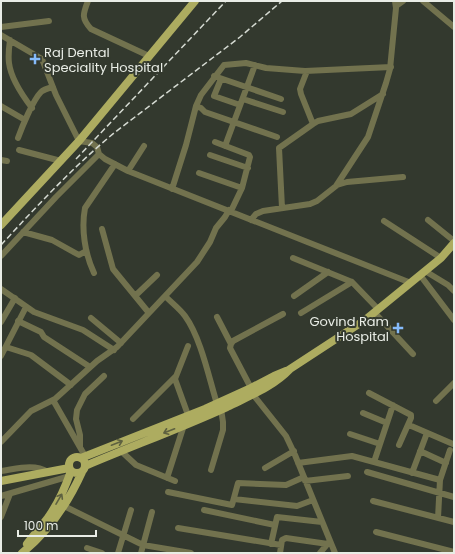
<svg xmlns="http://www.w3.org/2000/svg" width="455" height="554" viewBox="0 0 455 554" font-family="Poppins,sans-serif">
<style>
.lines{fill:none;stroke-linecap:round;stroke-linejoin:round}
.minor{stroke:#72724e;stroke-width:6}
.major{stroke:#adac60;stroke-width:8}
.rail{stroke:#d5dad2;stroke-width:1.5;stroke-dasharray:6 3;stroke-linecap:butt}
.oneway{stroke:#5e6140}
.poi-dot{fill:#85bbfb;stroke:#33392e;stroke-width:1.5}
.labels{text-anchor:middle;stroke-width:4;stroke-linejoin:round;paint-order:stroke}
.poi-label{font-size:13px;fill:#e9ede6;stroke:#33392e;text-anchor:start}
</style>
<rect width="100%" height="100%" fill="#33392e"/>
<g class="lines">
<path class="minor" d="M88,1C83,14 81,18 91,29L149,56
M423,1L454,27
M396,6L403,1
M1,27L49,21
M1,35L42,59L56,95L79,141L92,143L97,147L99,154L105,159L128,171L411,283
M10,40C9,47 8,55 9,63C11,79 22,95 32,108
M307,71L300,89L301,94L313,124
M214,76L281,99
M221,79L214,96L240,105
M243,99L283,112
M1,106L25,120
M196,106L201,108L205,112L277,137
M18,138C22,127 33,100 41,92C44,89 49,88 53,87
M215,142L249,155L250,157L242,188L231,211
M225,146L255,65
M19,150L61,161
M210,155L248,168
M1,160L7,161
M128,171L144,146
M199,173L242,188
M337,185L347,182L403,177
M172,189L186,145L196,106L201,95L224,65L246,63L266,68L305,71L391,67
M282,208L279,148L313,124L318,121L351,114L383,94
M251,220L256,214L263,211L310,204L317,201L336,186L368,137L386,83L390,69L396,8L395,1
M428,220L454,241
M384,221L441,258
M102,229L113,269L149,313
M23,232L52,240L79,255L86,251
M1,256L56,197L99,154
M293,258L352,282L378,309
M425,271L448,285L454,291
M94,273C85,254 81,229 85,208L115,164
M420,275L454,320
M1,289L34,312L83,330L114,350
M135,296L157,275
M165,296C172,303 180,309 185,316C201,338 209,378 217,404
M294,296L328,272
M374,312L413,354
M301,313L352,282
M217,317L231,344
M91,318L121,343
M18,321L41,332L44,337L90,367
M1,322L15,298
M188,346L175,379L188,415
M6,347L31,355L71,385
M1,356L26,307
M251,388L230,348L231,344L233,341L283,314
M251,392L286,436L295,455L335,553
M369,393L411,415V418L399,445
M53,400L85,456
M436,401L454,383
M363,413L387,423
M133,419L176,376
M409,425L453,444
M350,434L380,444
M1,442L31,411L55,399L97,361L117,347L197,262L210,242L216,228L225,217L229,210
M80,447V435L76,419L77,410L85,394L104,376
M121,451L136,465L175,481
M420,451L446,463
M374,462L393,405
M298,463L352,456L440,480
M265,468L294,451
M211,470L223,430V422L221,409
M1,471C16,469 34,463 48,472
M367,472L454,497
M412,473L427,433
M167,478L184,425
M305,481L348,476
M168,492L232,505L238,483L286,485L304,477
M1,496L70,476
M234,499L297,506L313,500
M373,501L454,522
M64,506L143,545L191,553
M204,510L275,525
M1,517L10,494
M438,518L440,480L450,450
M178,528L281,545
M376,532L454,552
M271,544L277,517L322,522
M87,548L102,553
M118,553L131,510
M141,553L152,512
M280,553L282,540L286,538L328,544
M320,553L329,542"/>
<path class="major" d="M1,225L79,141L195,1
M69 465a8 8 0 1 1 16 0a8 8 0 1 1-16 0Z
M81,458L205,409L249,389L274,376L286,371
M85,466C132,446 181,428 227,407C249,396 273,387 290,369L365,320L441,258L454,243
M1,481L69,468
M27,544C33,536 40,528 47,519C58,504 65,488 71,471
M22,553C49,531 68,503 82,472"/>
<path class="rail" d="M76,159L226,1
M1,245C37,206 73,167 114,133L240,37L282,1"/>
</g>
<defs><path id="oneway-shaft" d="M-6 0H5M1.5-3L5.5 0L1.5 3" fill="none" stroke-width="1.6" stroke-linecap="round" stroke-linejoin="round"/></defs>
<g class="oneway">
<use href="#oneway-shaft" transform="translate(169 431) rotate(159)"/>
<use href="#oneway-shaft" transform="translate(117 443) rotate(-21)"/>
<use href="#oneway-shaft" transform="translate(59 499) rotate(-60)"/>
</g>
<g class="poi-dot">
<path d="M33 53h4v4h4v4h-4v4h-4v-4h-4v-4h4z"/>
<path d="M396 322h4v4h4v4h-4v4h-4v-4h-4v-4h4z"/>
</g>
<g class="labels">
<g class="poi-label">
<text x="44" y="57">Raj Dental<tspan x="44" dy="15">Speciality Hospital</tspan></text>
<text x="389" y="326" text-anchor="end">Govind Ram<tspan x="389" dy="15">Hospital</tspan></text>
</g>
</g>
<rect width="455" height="554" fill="none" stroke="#e9ede6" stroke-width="4"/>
<path d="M18 530v6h78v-6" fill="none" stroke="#e9ede6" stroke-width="2"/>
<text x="24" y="530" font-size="12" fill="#e9ede6" stroke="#33392e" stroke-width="3" paint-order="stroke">100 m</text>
</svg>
